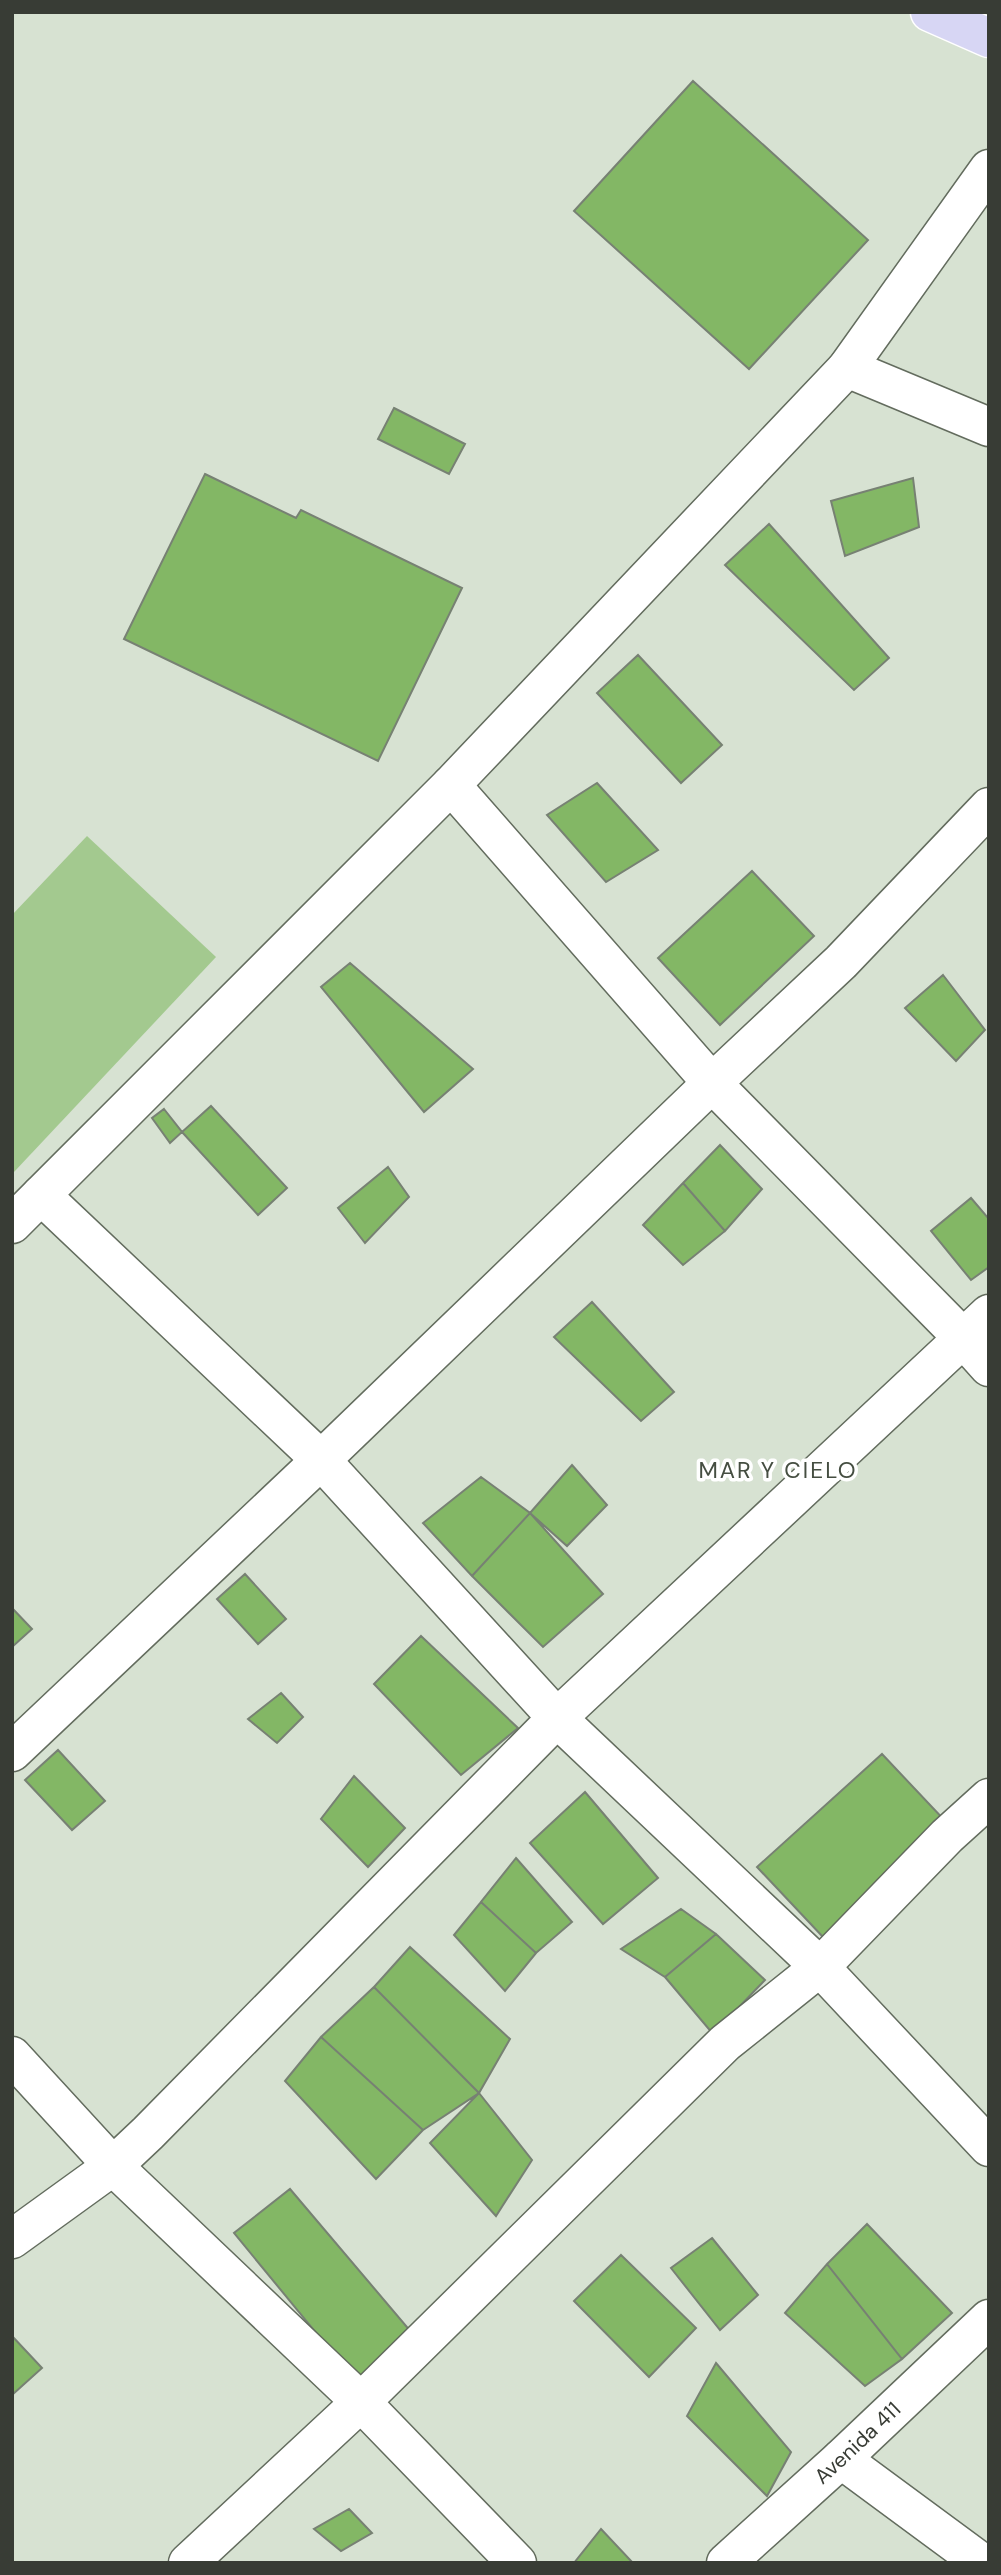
<svg xmlns="http://www.w3.org/2000/svg" width="1001" height="2575" viewBox="0 0 1001 2575" font-family="'DM Sans',sans-serif">
<style>
.green{fill:#a3c98f}
.building{fill:#83b765;stroke:#778173;stroke-width:2}
.lines{fill:none;stroke-linecap:round;stroke-linejoin:round}
.street-casing{stroke:#636c5e;stroke-width:41}
.primary-casing{stroke:#fff;stroke-width:41}
.street{stroke:#fff;stroke-width:38}
.primary{stroke:#d7d6f4;stroke-width:38}
.labels{text-anchor:middle;stroke-width:7;stroke-linejoin:round;paint-order:stroke}
.street-label{font-size:21px;fill:#383c35;stroke:#fff}
.neighbourhood-label{font-size:23px;letter-spacing:2px;fill:#454e41;stroke:#fff}
</style>
<rect width="100%" height="100%" fill="#d7e2d2"/>
<path class="green" d="M87,836L216,957L14,1172L12,1170V915Z"/>
<path class="building" d="M693,81L868,240L749,369L574,211Z
M394,408L465,444L449,474L378,439Z
M205,474L296,518L301,510L462,588L378,761L124,639Z
M913,478L919,527L845,556L831,501Z
M769,524L889,658L854,690L725,565Z
M638,655L722,745L681,783L597,693Z
M597,783L658,850L606,882L547,815Z
M752,871L814,936L720,1025L658,958Z
M350,963L473,1069L424,1112L321,987Z
M943,975L985,1030L956,1061L905,1008Z
M211,1106L287,1188L258,1215L182,1132Z
M164,1109L182,1132L170,1143L152,1118Z
M720,1145L762,1189L725,1231L683,1183Z
M388,1167L409,1197L365,1243L338,1208Z
M683,1183L725,1231L683,1265L643,1225Z
M971,1198L989,1219V1267L971,1280L931,1231Z
M592,1302L674,1392L641,1421L554,1337Z
M572,1465L607,1505L567,1546L530,1513Z
M481,1477L530,1513L472,1576L423,1523Z
M530,1513L603,1594L543,1647L472,1576Z
M245,1574L286,1619L258,1644L217,1599Z
M12,1608L32,1629L12,1647Z
M421,1636L518,1728L461,1775L374,1684Z
M281,1693L303,1717L277,1743L248,1719Z
M58,1750L105,1801L72,1830L25,1780Z
M882,1754L948,1824L823,1937L757,1867Z
M354,1776L405,1828L368,1867L321,1819Z
M585,1792L658,1878L603,1924L530,1843Z
M516,1858L572,1922L536,1953L481,1902Z
M481,1902L536,1953L505,1991L454,1935Z
M681,1909L716,1934L665,1977L621,1949Z
M716,1934L765,1980L713,2034L665,1977Z
M410,1947L510,2039L479,2093L374,1987Z
M374,1987L479,2093L423,2130L321,2037Z
M321,2037L423,2130L376,2179L285,2081Z
M479,2093L532,2160L496,2216L430,2143Z
M290,2189L412,2333L363,2390L234,2233Z
M867,2224L952,2313L902,2359L827,2264Z
M712,2238L758,2295L720,2330L671,2268Z
M621,2255L696,2328L649,2377L574,2301Z
M827,2264L902,2359L865,2386L785,2313Z
M12,2336L42,2368L12,2395Z
M716,2363L791,2452L767,2496L687,2416Z
M349,2509L372,2533L341,2551L314,2529Z
M601,2529L633,2563H574Z"/>
<g class="lines">
<g class="street-casing">
<g id="street">
<path d="M847,368L989,427"/>
<path d="M451,785L712,1083L963,1338L989,1367"/>
<path d="M41,1195L321,1460L557,1718L820,1967L989,2147"/>
<path d="M12,1224L451,785L847,368L989,169"/>
<path d="M12,1752L321,1460L712,1083L841,962L989,807"/>
<path d="M12,2056L113,2166L361,2402L517,2563"/>
<path d="M12,2239L113,2166L148,2133L557,1718L989,1314"/>
<path d="M841,2459L982,2563"/>
<path d="M188,2563L361,2402L725,2043L820,1967L947,1836L989,1798"/>
<path id="s1" d="M726,2563L841,2459L989,2319"/>
</g>
</g>
<g class="primary-casing">
<path id="primary" d="M930,12L989,38"/>
</g>
<use href="#street" class="street"/>
<use href="#primary" class="primary"/>
</g>
<g class="labels">
<g class="street-label">
<text dy="7" stroke="none"><textPath href="#s1" startOffset="178">Avenida 411</textPath></text>
</g>
<g class="neighbourhood-label">
<text x="778" y="1478">MAR Y CIELO</text>
</g>
</g>
<rect width="1001" height="2575" fill="none" stroke="#383c35" stroke-width="28"/>
</svg>
